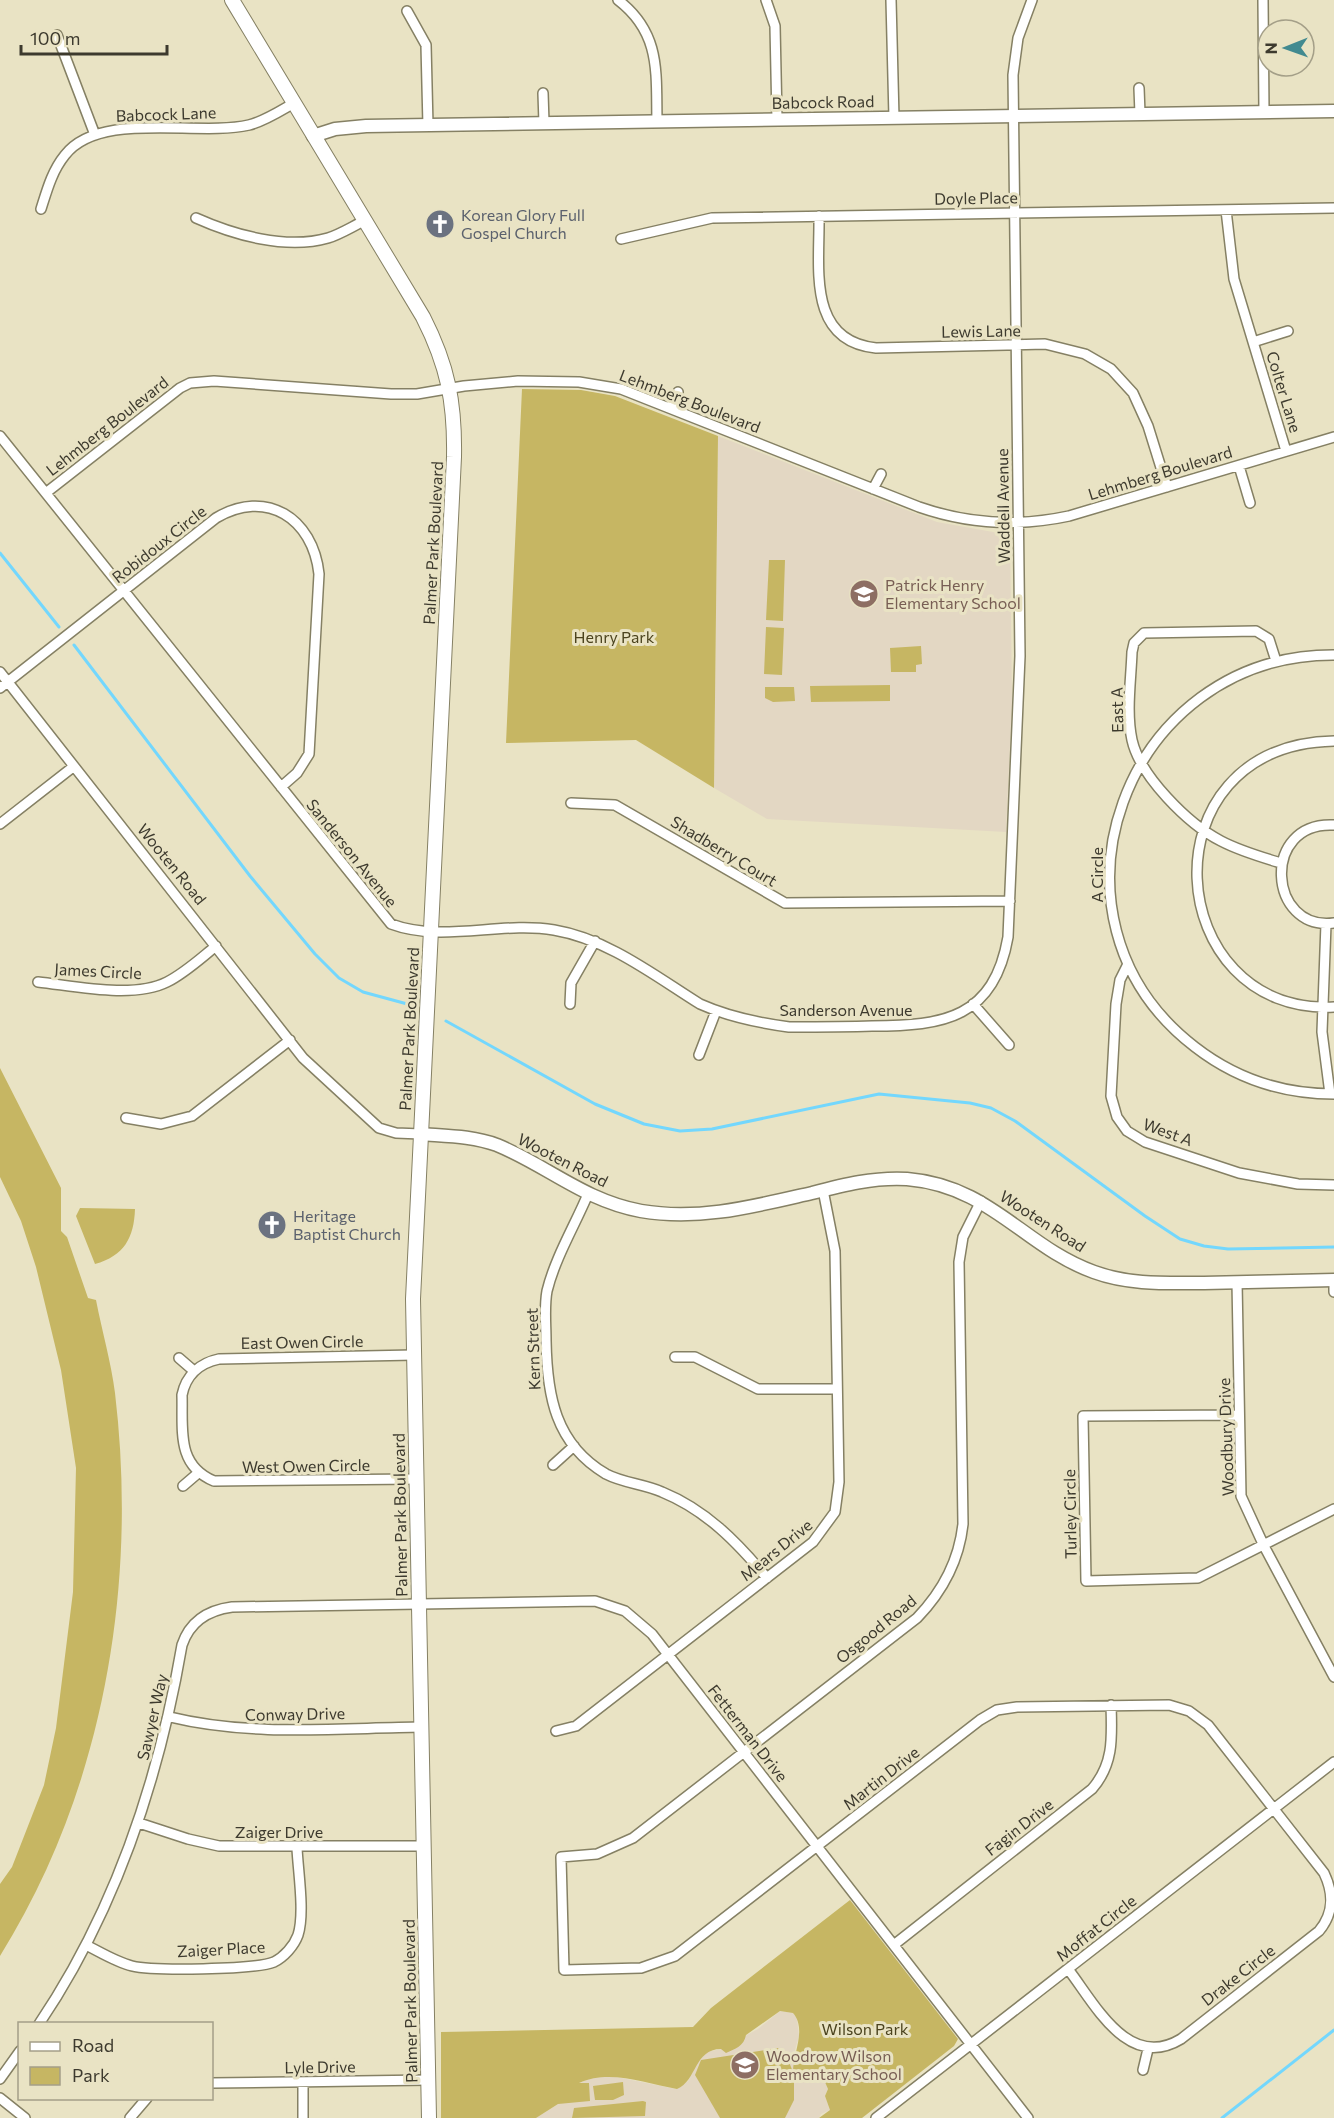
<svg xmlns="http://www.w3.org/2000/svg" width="1334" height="2118" viewBox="0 0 1334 2118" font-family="Commissioner,sans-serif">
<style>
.education{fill:#e3d7c3}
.green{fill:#c6b663}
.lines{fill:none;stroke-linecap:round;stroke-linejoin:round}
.stream{stroke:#73d7fd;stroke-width:3}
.minor-casing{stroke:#858064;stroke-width:12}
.tertiary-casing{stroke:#858064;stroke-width:15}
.secondary-casing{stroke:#858064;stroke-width:16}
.minor{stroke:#fff;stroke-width:9}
.tertiary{stroke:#fff;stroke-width:12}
.secondary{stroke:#fff;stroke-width:14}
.labels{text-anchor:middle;stroke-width:6;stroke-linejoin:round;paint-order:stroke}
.street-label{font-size:16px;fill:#3d3a2e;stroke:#e9e3c4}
.worship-label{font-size:16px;fill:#5b616d;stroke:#e9e3c4;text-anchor:start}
.education-label{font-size:16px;fill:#785e54;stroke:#e9e3c4;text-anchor:start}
.park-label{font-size:16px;fill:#4b431e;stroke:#e9e3c4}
</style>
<rect width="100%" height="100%" fill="#e9e3c4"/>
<path class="education" d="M718,436L937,522L1010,535L1012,702L1006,832L767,819L714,788Z
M780,2011L793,2013L797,2019L799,2036L795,2050L799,2080L825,2081L828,2089L825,2096L830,2110L821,2114L819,2118H536L558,2104L576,2084L592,2078L612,2076L676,2089L688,2081L697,2063L707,2052L721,2049L758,2029Z"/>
<path class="green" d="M522,389L581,390L615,396L718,436L714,788L636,740L506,743Z
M769,560H785L783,621L766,620Z
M766,627L784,628L782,675L764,674Z
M921,646L922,664L916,665V672H891L890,648Z
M890,685V701L811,702L810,686Z
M765,687H794L795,701L773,702L765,698Z
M0,1068L61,1188V1231L67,1237L88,1298L96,1300C102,1331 111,1362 115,1393C138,1586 104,1789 0,1956V1884L12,1867L44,1785L56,1728L73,1592L76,1468L61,1370L36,1267L21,1221L0,1177Z
M80,1208L135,1209C134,1238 124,1256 95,1264L76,1216Z
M850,1900L958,2039L954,2046L862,2118H819L830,2110L825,2096L828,2089L825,2082H807L794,2075V2100L785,2118H720L695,2075L701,2060L778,2048L787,2057L793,2072C793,2053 807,2029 793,2013L780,2011L746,2035C744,2046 735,2049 726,2053L721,2049C694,2049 697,2081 677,2089C645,2083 609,2069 579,2083H589L590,2101L558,2104L536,2118H441V2032L693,2027L711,2008Z
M623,2082L624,2095L613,2100H595L593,2086Z
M643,2101L646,2102L645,2116L572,2118L574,2108Z"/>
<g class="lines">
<path class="stream" d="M0,553L59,627
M74,645L250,876L315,954L339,978L363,992L411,1005
M446,1021L595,1104L644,1124L680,1131L712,1129L879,1094L970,1103L991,1108L1015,1121L1145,1216L1180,1239L1204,1246L1228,1249L1334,1247
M1222,2118L1334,2030"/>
<g class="minor-casing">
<path id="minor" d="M618,0C661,33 656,72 657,121
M766,0L775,26L777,119
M891,0L894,118
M1263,0L1264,112
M407,11L426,45L428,126
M57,35L95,135
M1139,88L1140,114
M543,93L544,123
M41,209C47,190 52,171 65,155C100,110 197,137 249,125C265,121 280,111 294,103
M1226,210L1234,279L1286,451
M819,216C820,266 806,341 876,348L1045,344L1085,354L1111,369L1133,393L1148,426L1167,487
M196,218C234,235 286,250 328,238C341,234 353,226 366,220
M621,239L712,218L1334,208
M1253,342L1288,331
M670,408L678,392
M0,436L391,924C442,943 501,921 554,930C608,939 655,976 700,1004C729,1017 759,1023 789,1027C817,1027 845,1027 872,1026C944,1026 994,1018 1008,937L1020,656L1013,75L1018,38L1032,0
M1239,466L1250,503
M873,489L881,474
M47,492L180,388L190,383L214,381L391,394H417L464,386L518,381L579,382L621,389L919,507C968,524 1018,527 1069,516L1334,437
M1334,655C1125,654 1027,918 1195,1047C1235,1078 1283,1094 1334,1094
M1276,661L1269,639L1256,631L1144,633L1134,643L1132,652C1131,681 1126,712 1132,740C1140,776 1188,824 1221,841C1240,851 1261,857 1281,863
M0,672L303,1058L379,1128L396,1133L421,1134
M0,688L216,518C266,488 313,518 319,574L309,754L297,773L281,787
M1334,741C1141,745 1162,1015 1334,1007
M571,803L615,805L785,903L1010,901
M0,824L73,767
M1334,825C1260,821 1268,932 1334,923
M1326,924L1322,1032L1330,1094
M1128,964L1120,980L1116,1004L1111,1096L1117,1117L1127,1131L1145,1142L1239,1173L1298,1184L1334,1185
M38,982C75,986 133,999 167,982C185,973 201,958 216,946
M570,1004L571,983L595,941
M973,1004L1009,1045
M699,1055L716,1011
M126,1118L161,1124L192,1116L290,1040
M588,1194C575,1225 555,1258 547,1291C544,1307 546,1324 546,1341C547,1395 555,1444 606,1474C623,1483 644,1484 662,1492C706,1510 737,1542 767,1578
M981,1201L963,1237L959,1262L963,1524C959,1561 943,1591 917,1618L633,1838L597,1854L561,1857L564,1970L641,1968L675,1956L980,1720L997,1710L1017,1707L1169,1705L1189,1711L1208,1725L1324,1873C1334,1894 1334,1913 1319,1931L1181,2039C1128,2071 1095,2004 1068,1969
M1334,1280V1292
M1237,1282L1241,1496L1264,1546L1334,1677
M414,1355L219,1359C200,1363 186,1375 182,1395C183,1430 176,1465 214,1481L417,1479
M675,1357H695L758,1389H837
M179,1358L194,1371
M1239,1415L1083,1416L1086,1581L1198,1578L1334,1509
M553,1465L574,1446
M183,1486L197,1474
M170,1717C252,1737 338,1728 421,1727
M556,1731L576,1726L813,1542L835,1512L839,1482L835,1251L823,1190
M139,1823L188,1839L219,1846H424
M895,1944L1092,1789C1114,1764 1112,1737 1111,1705
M86,1945C100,1952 116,1962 132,1966C152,1971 255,1970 274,1962C284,1957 294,1946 298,1935C305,1913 298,1871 297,1848
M39,2024C116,1910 159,1779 182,1645C190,1621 209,1610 232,1607L595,1601L625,1611L652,1634L1028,2118
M1143,2070L1148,2049
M0,2079L20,2051
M212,2083L428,2080
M0,2098L25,2118
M130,2118L147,2098
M303,2118V2082
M876,2118L1334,1762"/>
</g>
<g class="tertiary-casing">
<path id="tertiary" d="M313,136L335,129L366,126L1334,111
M421,1134C447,1136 473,1136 497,1145C548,1166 583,1200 641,1211C700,1221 755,1206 812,1193C843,1185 874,1177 907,1179C991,1186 1024,1247 1094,1272C1129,1285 1168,1283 1204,1283C1247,1282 1291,1281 1334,1280"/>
</g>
<g class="secondary-casing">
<path id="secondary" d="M232,0L423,317C448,366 455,403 454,457L413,1299L429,2118"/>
</g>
<use href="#minor" class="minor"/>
<use href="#tertiary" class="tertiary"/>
<use href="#secondary" class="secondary"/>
</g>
<defs>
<g id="church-disc" transform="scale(1.5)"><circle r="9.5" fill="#6b7280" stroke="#e9e3c4"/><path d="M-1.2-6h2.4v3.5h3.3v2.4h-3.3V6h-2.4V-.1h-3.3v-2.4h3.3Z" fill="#fff"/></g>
<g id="school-disc" transform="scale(1.5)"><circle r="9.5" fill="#8d6e63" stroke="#e9e3c4"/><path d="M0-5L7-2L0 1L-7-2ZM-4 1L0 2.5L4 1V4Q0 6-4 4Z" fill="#fff"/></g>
</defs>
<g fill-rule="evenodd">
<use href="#church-disc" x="440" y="224"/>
<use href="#school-disc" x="864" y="594"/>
<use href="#church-disc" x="272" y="1225"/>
<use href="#school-disc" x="745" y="2065"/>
</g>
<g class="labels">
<g class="street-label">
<text transform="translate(823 102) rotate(-1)" y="6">Babcock Road</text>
<text transform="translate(166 114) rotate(-2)" y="6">Babcock Lane</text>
<text transform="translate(976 198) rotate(-1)" y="6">Doyle Place</text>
<text transform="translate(981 331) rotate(-1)" y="6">Lewis Lane</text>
<text transform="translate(1284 392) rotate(73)" y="6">Colter Lane</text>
<text transform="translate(690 401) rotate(21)" y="6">Lehmberg Boulevard</text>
<text transform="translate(107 426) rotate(-38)" y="6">Lehmberg Boulevard</text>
<text transform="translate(1160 473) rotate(-17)" y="6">Lehmberg Boulevard</text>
<text transform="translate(1003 506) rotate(-91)" y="6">Waddell Avenue</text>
<text transform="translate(433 543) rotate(-87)" y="6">Palmer Park Boulevard</text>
<text transform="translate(159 544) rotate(-38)" y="6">Robidoux Circle</text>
<text transform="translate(1117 710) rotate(-91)" y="6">East A</text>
<text transform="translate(724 851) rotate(31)" y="6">Shadberry Court</text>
<text transform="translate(352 853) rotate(51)" y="6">Sanderson Avenue</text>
<text transform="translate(172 864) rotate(51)" y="6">Wooten Road</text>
<text transform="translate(1097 875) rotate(-90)" y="6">A Circle</text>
<text transform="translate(98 971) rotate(3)" y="6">James Circle</text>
<text x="846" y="1016">Sanderson Avenue</text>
<text transform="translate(409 1029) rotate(-87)" y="6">Palmer Park Boulevard</text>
<text transform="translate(1168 1132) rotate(20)" y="6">West A</text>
<text transform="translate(563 1160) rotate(27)" y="6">Wooten Road</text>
<text transform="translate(1043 1221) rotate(33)" y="6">Wooten Road</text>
<text transform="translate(302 1342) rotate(-1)" y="6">East Owen Circle</text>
<text transform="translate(533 1349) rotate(-92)" y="6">Kern Street</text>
<text transform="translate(1226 1437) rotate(-92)" y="6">Woodbury Drive</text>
<text transform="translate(306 1466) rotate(-1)" y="6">West Owen Circle</text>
<text transform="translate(1070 1514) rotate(-91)" y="6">Turley Circle</text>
<text transform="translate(400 1515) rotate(-91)" y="6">Palmer Park Boulevard</text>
<text transform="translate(776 1550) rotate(-39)" y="6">Mears Drive</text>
<text transform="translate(876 1629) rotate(-39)" y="6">Osgood Road</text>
<text transform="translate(295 1714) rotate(-1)" y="6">Conway Drive</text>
<text transform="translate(152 1717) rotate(-77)" y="6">Sawyer Way</text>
<text transform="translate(748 1733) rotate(52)" y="6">Fetterman Drive</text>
<text transform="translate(881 1778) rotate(-38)" y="6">Martin Drive</text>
<text transform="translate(1019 1827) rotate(-38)" y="6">Fagin Drive</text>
<text x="279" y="1838">Zaiger Drive</text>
<text transform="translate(1096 1928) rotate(-38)" y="6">Moffat Circle</text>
<text transform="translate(221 1949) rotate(-3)" y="6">Zaiger Place</text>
<text transform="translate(1238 1975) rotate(-38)" y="6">Drake Circle</text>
<text transform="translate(410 2001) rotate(-91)" y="6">Palmer Park Boulevard</text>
<text transform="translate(320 2067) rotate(-1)" y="6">Lyle Drive</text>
</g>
<g class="worship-label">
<text x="461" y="221">Korean Glory Full<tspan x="461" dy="18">Gospel Church</tspan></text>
<text x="293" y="1222">Heritage<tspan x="293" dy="18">Baptist Church</tspan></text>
</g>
<g class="education-label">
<text x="885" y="591">Patrick Henry<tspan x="885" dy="18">Elementary School</tspan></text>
<text x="766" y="2062">Woodrow Wilson<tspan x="766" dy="18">Elementary School</tspan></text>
</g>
<g class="park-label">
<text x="614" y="643">Henry Park</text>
<text x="865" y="2035">Wilson Park</text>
</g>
</g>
<rect x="18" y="2022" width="195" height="78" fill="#e9e3c4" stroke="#a49f88" stroke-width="1.5"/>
<rect x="30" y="2042" width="30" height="9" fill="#ffffff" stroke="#a49f88" stroke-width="1.5"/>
<text x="72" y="2052" font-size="18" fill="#3d3a2e">Road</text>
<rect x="30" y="2067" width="30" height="18" fill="#c6b663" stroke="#a49f88" stroke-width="1.5"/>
<text x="72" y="2082" font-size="18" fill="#3d3a2e">Park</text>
<g transform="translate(1286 48) rotate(269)"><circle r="28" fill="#e9e3c4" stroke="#a49f88" stroke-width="1.5"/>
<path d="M0-4.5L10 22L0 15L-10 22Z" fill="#428a90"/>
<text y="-9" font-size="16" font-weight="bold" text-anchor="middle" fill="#3d3a2e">N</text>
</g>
<path d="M21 45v9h146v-9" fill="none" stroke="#3d3a2e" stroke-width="3"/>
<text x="30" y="45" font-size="18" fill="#3d3a2e" stroke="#e9e3c4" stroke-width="4.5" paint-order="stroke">100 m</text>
</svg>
